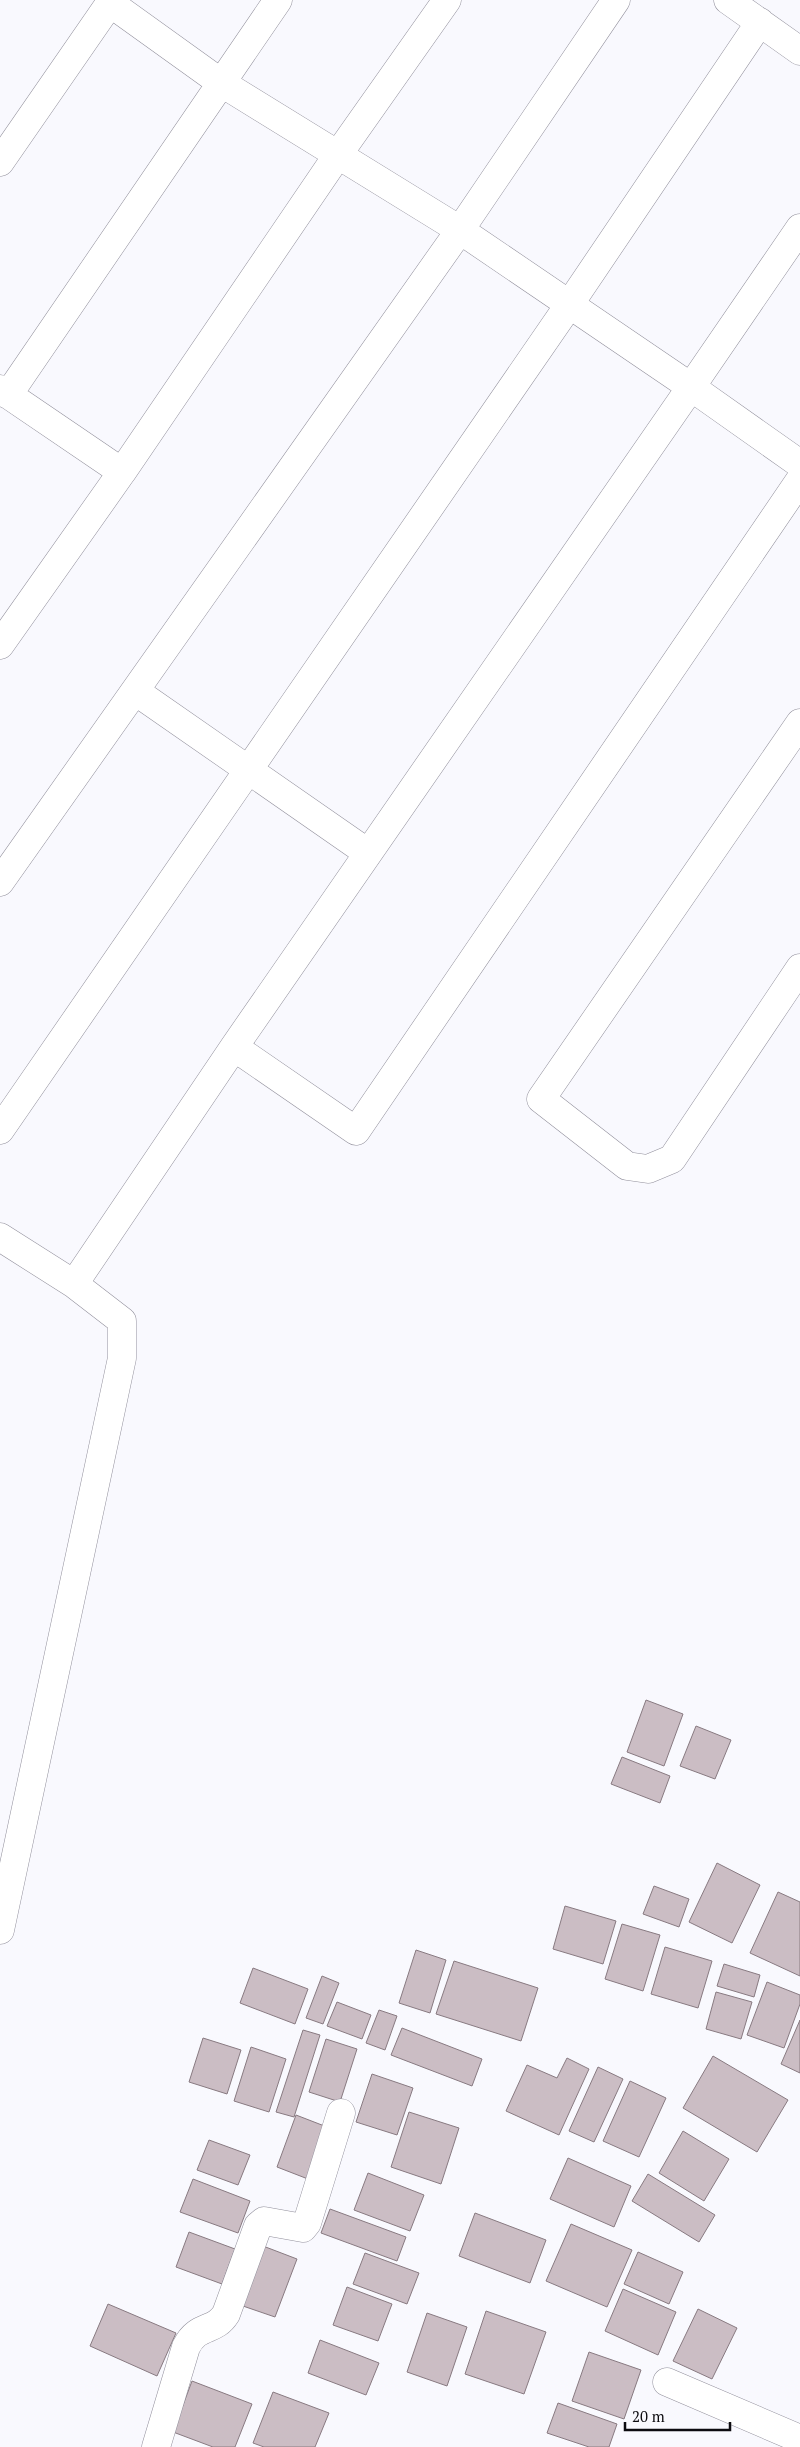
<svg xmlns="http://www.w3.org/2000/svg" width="800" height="2447" viewBox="0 0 800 2447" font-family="'PT Serif',serif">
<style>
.building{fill:#cbbdc4;stroke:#887a81}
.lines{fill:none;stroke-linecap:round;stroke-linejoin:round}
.minor-casing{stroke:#92909c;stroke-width:29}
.minor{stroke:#fff;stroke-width:28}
</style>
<rect width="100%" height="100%" fill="#f9f9fe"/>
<path class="building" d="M646,1700L683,1714L664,1766L627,1752Z
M696,1726L731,1740L715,1779L680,1766Z
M622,1757L670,1776L660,1803L611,1784Z
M717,1863L760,1885L732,1943L689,1922Z
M654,1886L689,1899L679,1927L643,1914Z
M778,1892L800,1902V1976L750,1953Z
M565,1906L616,1921L603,1964L553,1949Z
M622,1924L660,1935L643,1991L605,1979Z
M665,1947L712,1961L698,2008L651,1994Z
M416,1950L446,1960L430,2013L399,2003Z
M454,1961L538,1988L521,2041L436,2014Z
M724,1964L760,1975L754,1997L717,1986Z
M253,1968L308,1989L295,2024L240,2003Z
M322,1976L339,1983L323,2024L306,2018Z
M767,1982L800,1995V2004L784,2048L747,2035Z
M716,1992L752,2002L741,2039L706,2029Z
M337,2002L371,2015L362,2039L327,2026Z
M379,2010L397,2016L385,2050L366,2043Z
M800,2020V2073L781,2064Z
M402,2028L482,2059L472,2086L391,2055Z
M303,2030L320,2035L294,2117L276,2112Z
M203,2038L241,2050L227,2094L189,2082Z
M326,2039L357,2049L340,2102L309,2092Z
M251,2047L286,2059L269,2112L234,2101Z
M713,2056L788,2100L757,2152L683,2108Z
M567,2058L589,2069L559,2135L506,2111L527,2065L557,2078Z
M598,2067L623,2079L594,2142L569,2131Z
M372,2074L413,2088L397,2135L356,2122Z
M630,2081L666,2098L639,2157L603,2141Z
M409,2112L459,2128L441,2184L391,2167Z
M296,2115L327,2127L308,2179L277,2167Z
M683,2131L729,2159L704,2201L659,2173Z
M209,2140L250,2155L238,2185L197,2170Z
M568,2158L631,2186L614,2227L550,2199Z
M368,2173L424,2195L410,2231L354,2210Z
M648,2174L715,2215L699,2242L632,2201Z
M193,2179L250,2201L238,2233L180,2212Z
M330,2209L406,2237L397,2261L321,2233Z
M475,2213L546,2240L530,2283L459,2256Z
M571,2224L632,2250L607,2307L546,2281Z
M189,2232L235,2249L222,2284L176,2267Z
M263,2246L297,2259L275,2317L240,2305Z
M638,2252L683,2272L669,2304L624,2284Z
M365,2253L419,2273L407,2304L353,2284Z
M347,2287L392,2304L378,2341L333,2325Z
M623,2289L676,2312L658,2355L605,2331Z
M108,2304L176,2333L157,2376L90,2346Z
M698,2309L737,2328L712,2379L673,2361Z
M486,2311L546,2332L524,2394L465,2374Z
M427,2313L467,2327L447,2386L407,2372Z
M320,2340L379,2363L366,2395L308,2373Z
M589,2352L641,2370L624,2419L572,2401Z
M192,2381L252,2404L235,2447H213L173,2432Z
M273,2392L329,2413L315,2447H264L253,2443Z
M558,2403L617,2424L609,2447H589L547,2433Z"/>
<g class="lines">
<g class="minor-casing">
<path id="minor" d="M728,0L800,51
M0,162L110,3L220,82L460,230L691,387L800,228
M0,389L122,472L337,156L447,0
M8,395L278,0
M0,645L122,472
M135,691L368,853
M800,723L541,1099L627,1166L648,1169L672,1159L800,968
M0,882L460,230L616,0
M234,1047L356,1131L800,480
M0,1130L569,305L760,22
M0,1237L74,1284
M0,1930L122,1358V1321L74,1284L234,1047L691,387L800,464
M667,2382L800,2439
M156,2447L186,2347C198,2323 214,2333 226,2314L258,2226L264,2221L303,2228L307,2223L341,2113"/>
</g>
<use href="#minor" class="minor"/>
</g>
<path d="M625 2422v8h105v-8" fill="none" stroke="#0d0c10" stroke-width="2.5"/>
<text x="632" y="2422" font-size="15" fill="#0d0c10" stroke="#f9f9fe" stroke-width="4" paint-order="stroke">20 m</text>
</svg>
